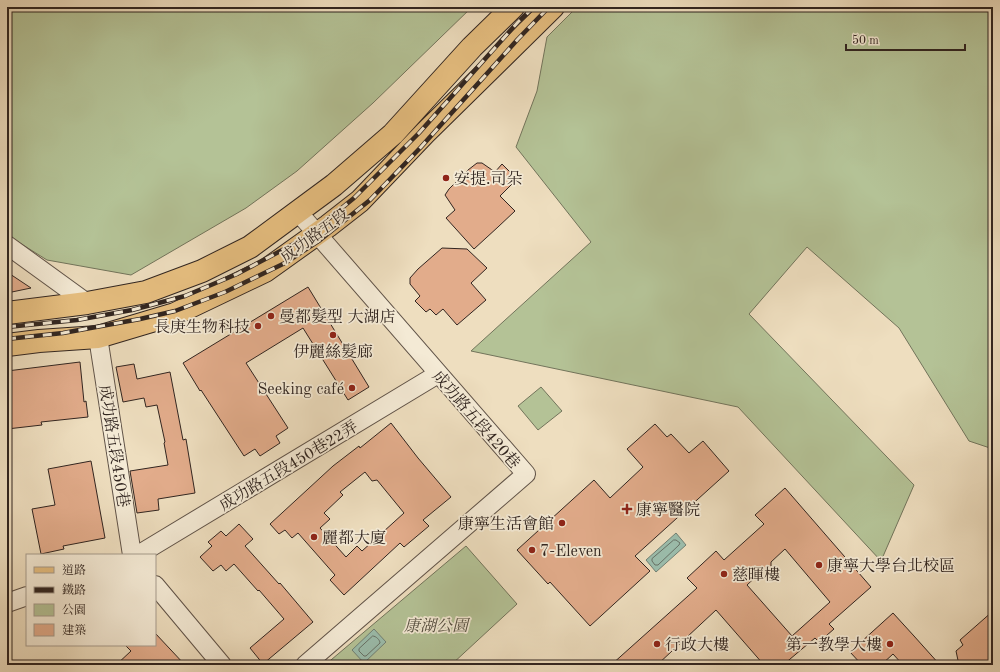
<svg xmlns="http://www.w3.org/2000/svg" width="1000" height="672" viewBox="0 0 1000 672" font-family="'Old Standard TT','Noto Serif TC',serif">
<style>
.green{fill:#b4c296;stroke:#72745b}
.water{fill:#9bbdac;stroke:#718074}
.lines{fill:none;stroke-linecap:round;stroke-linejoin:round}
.shore{stroke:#667166;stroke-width:1}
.building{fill:#e2ac8b;stroke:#312520;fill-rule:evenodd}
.minor-casing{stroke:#605348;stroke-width:20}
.major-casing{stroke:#312520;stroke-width:24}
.minor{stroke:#f4ead5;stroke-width:18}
.major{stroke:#e7bf80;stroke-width:22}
.rail-casing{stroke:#312520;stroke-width:4.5}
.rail{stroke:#f4ead5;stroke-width:3;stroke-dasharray:9;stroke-linecap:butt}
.poi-dot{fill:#8f2418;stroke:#f4ead5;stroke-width:1.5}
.labels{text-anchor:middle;stroke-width:3.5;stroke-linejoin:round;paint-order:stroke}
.poi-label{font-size:16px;fill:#312520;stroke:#f4ead5;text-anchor:start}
.street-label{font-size:16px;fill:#312520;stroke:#f4ead5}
.park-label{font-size:16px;font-style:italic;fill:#524c3e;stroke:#f4ead5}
</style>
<rect width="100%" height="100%" fill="#eedebf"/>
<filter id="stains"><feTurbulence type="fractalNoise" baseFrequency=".005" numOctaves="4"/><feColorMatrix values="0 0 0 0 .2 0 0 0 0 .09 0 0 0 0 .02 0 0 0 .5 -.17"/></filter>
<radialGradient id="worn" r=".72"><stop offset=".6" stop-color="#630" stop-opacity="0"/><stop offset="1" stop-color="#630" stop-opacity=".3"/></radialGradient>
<path class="green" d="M7,7H472L373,103L297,171L246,208L131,275L47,260L7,235Z
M577,7H993V449L969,441L899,328L807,247L749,314L914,485L881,561L738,407L471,351L591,242L516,147L537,91L547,37Z
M541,387L562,411L538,430L518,406Z
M466,546L517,604L451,665H325Z"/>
<path class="water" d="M676,533L686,545L656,572L646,560Z
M374,629L386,642L364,663L352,650Z"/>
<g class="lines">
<path class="shore" d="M674,540H676L680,543L679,545L658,565H655L652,561V559Z
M373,636C376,636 380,640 380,643L366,656H364L359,651V649Z"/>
</g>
<path class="building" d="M477,163H482L495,172L502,164L517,179L500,196L515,211L498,227L474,249L446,218L455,210L445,195L449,189L468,170Z
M442,248L467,249L487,268L471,283L486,300L457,325L443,309L436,315L430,309L426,312L415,301L420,296L410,284V278L418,269Z
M7,272L31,288L7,293Z
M308,287L369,387L348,400L303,328L246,363L288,428L276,436L280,443L260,456L255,449L244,456L201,390L200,391L183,363Z
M80,362L84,402L86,401L88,417L41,422L42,425L7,429V371Z
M134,364L137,379L170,372L183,440L186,439L195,493L158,499L159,510L137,513L130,471L168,465L164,443L165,442L157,405L146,407L144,398L123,402L116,367Z
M391,423L418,458L451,497L423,520L429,526L404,547L400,543L344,595L330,580L335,575L298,533L292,538L285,530L279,534L270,524L333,466L359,446L360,448ZM365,472L372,481L377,480L404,513L362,551L357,546L346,557L320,528L330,519L324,513L343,495L340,492Z
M655,424L667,437L671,434L689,453L703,441L729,471L635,556L650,571L590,626L550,582L548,584L517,550L594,480L610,498L643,467L627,449Z
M91,461L105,538L63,546L64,549L41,554L32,509L55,505L48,469Z
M785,488L871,587L829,624L834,629L819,642L815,638L783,665H764L716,610L657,665H611L697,588L687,578L716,551L724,560L764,524L755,515ZM785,549L830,602L792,636L747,585L762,571H766L769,569L771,566V562Z
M239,524L253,539L245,546L279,584L280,583L313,622L263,664L250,648L284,619L259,590L258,591L234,564L226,571L221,565L213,571L200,557L212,546L208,542L221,531L226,536Z
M993,611V665H959L956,651L963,645L960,640Z
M893,613L914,636L940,665H903L893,654L881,665H862L850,652Z
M155,633L185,665H116L131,651L125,645H155Z"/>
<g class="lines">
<g class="minor-casing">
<path id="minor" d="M298,212L526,474L305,665
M7,245L87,303
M98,337L132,555
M138,555L438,374
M155,585L222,665
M7,603L27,596"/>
</g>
<g class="major-casing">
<path id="major" d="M7,313L87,303L146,292L202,271L250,247L334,185L393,134L472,47L513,7
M7,345L39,341L98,337L175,314L265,271L328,226L360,201L425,133L553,7"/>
</g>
<use href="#minor" class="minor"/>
<use href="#major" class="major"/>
<g class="rail-casing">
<path id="rail" d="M7,327L77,320L132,310L185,296L237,274L305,238L354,198L419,133L518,22L534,7
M7,339L63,333L140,319L175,311L225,292L285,263L320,240L370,200L421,147L518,39L549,7"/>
</g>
<use href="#rail" class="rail"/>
</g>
<g class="poi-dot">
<circle cx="446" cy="178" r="4"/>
<circle cx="271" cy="316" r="4"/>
<circle cx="258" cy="326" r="4"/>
<circle cx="333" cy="335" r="4"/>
<circle cx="352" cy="388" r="4"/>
<path d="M625 503h4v4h4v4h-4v4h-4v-4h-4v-4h4z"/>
<circle cx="562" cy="523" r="4"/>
<circle cx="314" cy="537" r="4"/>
<circle cx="532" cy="550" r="4"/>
<circle cx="819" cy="565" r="4"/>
<circle cx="724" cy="574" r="4"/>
<circle cx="657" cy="644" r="4"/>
<circle cx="890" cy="644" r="4"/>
</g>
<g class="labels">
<g class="poi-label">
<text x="454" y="184">安提.司朵</text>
<text x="279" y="322">曼都髮型 大湖店</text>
<text x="250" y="332" text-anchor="end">長庚生物科技</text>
<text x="333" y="357" text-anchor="middle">伊麗絲髮廊</text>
<text x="344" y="394" text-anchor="end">Seeking café</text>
<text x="636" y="515">康寧醫院</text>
<text x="554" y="529" text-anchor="end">康寧生活會館</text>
<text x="322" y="543">麗都大廈</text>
<text x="540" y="556">7-Eleven</text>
<text x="827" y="571">康寧大學台北校區</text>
<text x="732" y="580">慈暉樓</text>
<text x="665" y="650">行政大樓</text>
<text x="882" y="650" text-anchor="end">第一教學大樓</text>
</g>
<g class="street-label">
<text transform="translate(314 235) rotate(-36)" y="6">成功路五段</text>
<text transform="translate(477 419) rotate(49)" y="6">成功路五段420巷</text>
<text transform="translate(115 446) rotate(81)" y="6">成功路五段450巷</text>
<text transform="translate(288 465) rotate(-31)" y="6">成功路五段450巷22弄</text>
</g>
<g class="park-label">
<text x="436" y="631">康湖公園</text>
</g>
</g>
<rect width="1000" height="672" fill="none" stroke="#eedebf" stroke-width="24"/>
<rect x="8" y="8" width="984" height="656" fill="none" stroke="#312520" stroke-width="2"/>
<rect x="12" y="12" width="976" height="648" fill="none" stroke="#312520"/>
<rect x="26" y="554" width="130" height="92" fill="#f4ead5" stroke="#a69b8d"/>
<rect x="34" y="567" width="20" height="6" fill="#e7bf80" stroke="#a69b8d"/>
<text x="62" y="574" font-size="12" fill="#312520">道路</text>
<rect x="34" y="587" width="20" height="6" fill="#312520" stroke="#a69b8d"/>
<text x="62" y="594" font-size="12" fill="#312520">鐵路</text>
<rect x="34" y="604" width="20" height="12" fill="#b4c296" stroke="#a69b8d"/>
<text x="62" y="614" font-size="12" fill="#312520">公園</text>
<rect x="34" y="624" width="20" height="12" fill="#e2ac8b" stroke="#a69b8d"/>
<text x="62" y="634" font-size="12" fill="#312520">建築</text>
<path d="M846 44v6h119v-6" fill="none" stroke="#312520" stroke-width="2"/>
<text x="852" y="44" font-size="12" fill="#312520" stroke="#f4ead5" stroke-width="3" paint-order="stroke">50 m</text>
<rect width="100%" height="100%" filter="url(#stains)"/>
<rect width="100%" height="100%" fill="url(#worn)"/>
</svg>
